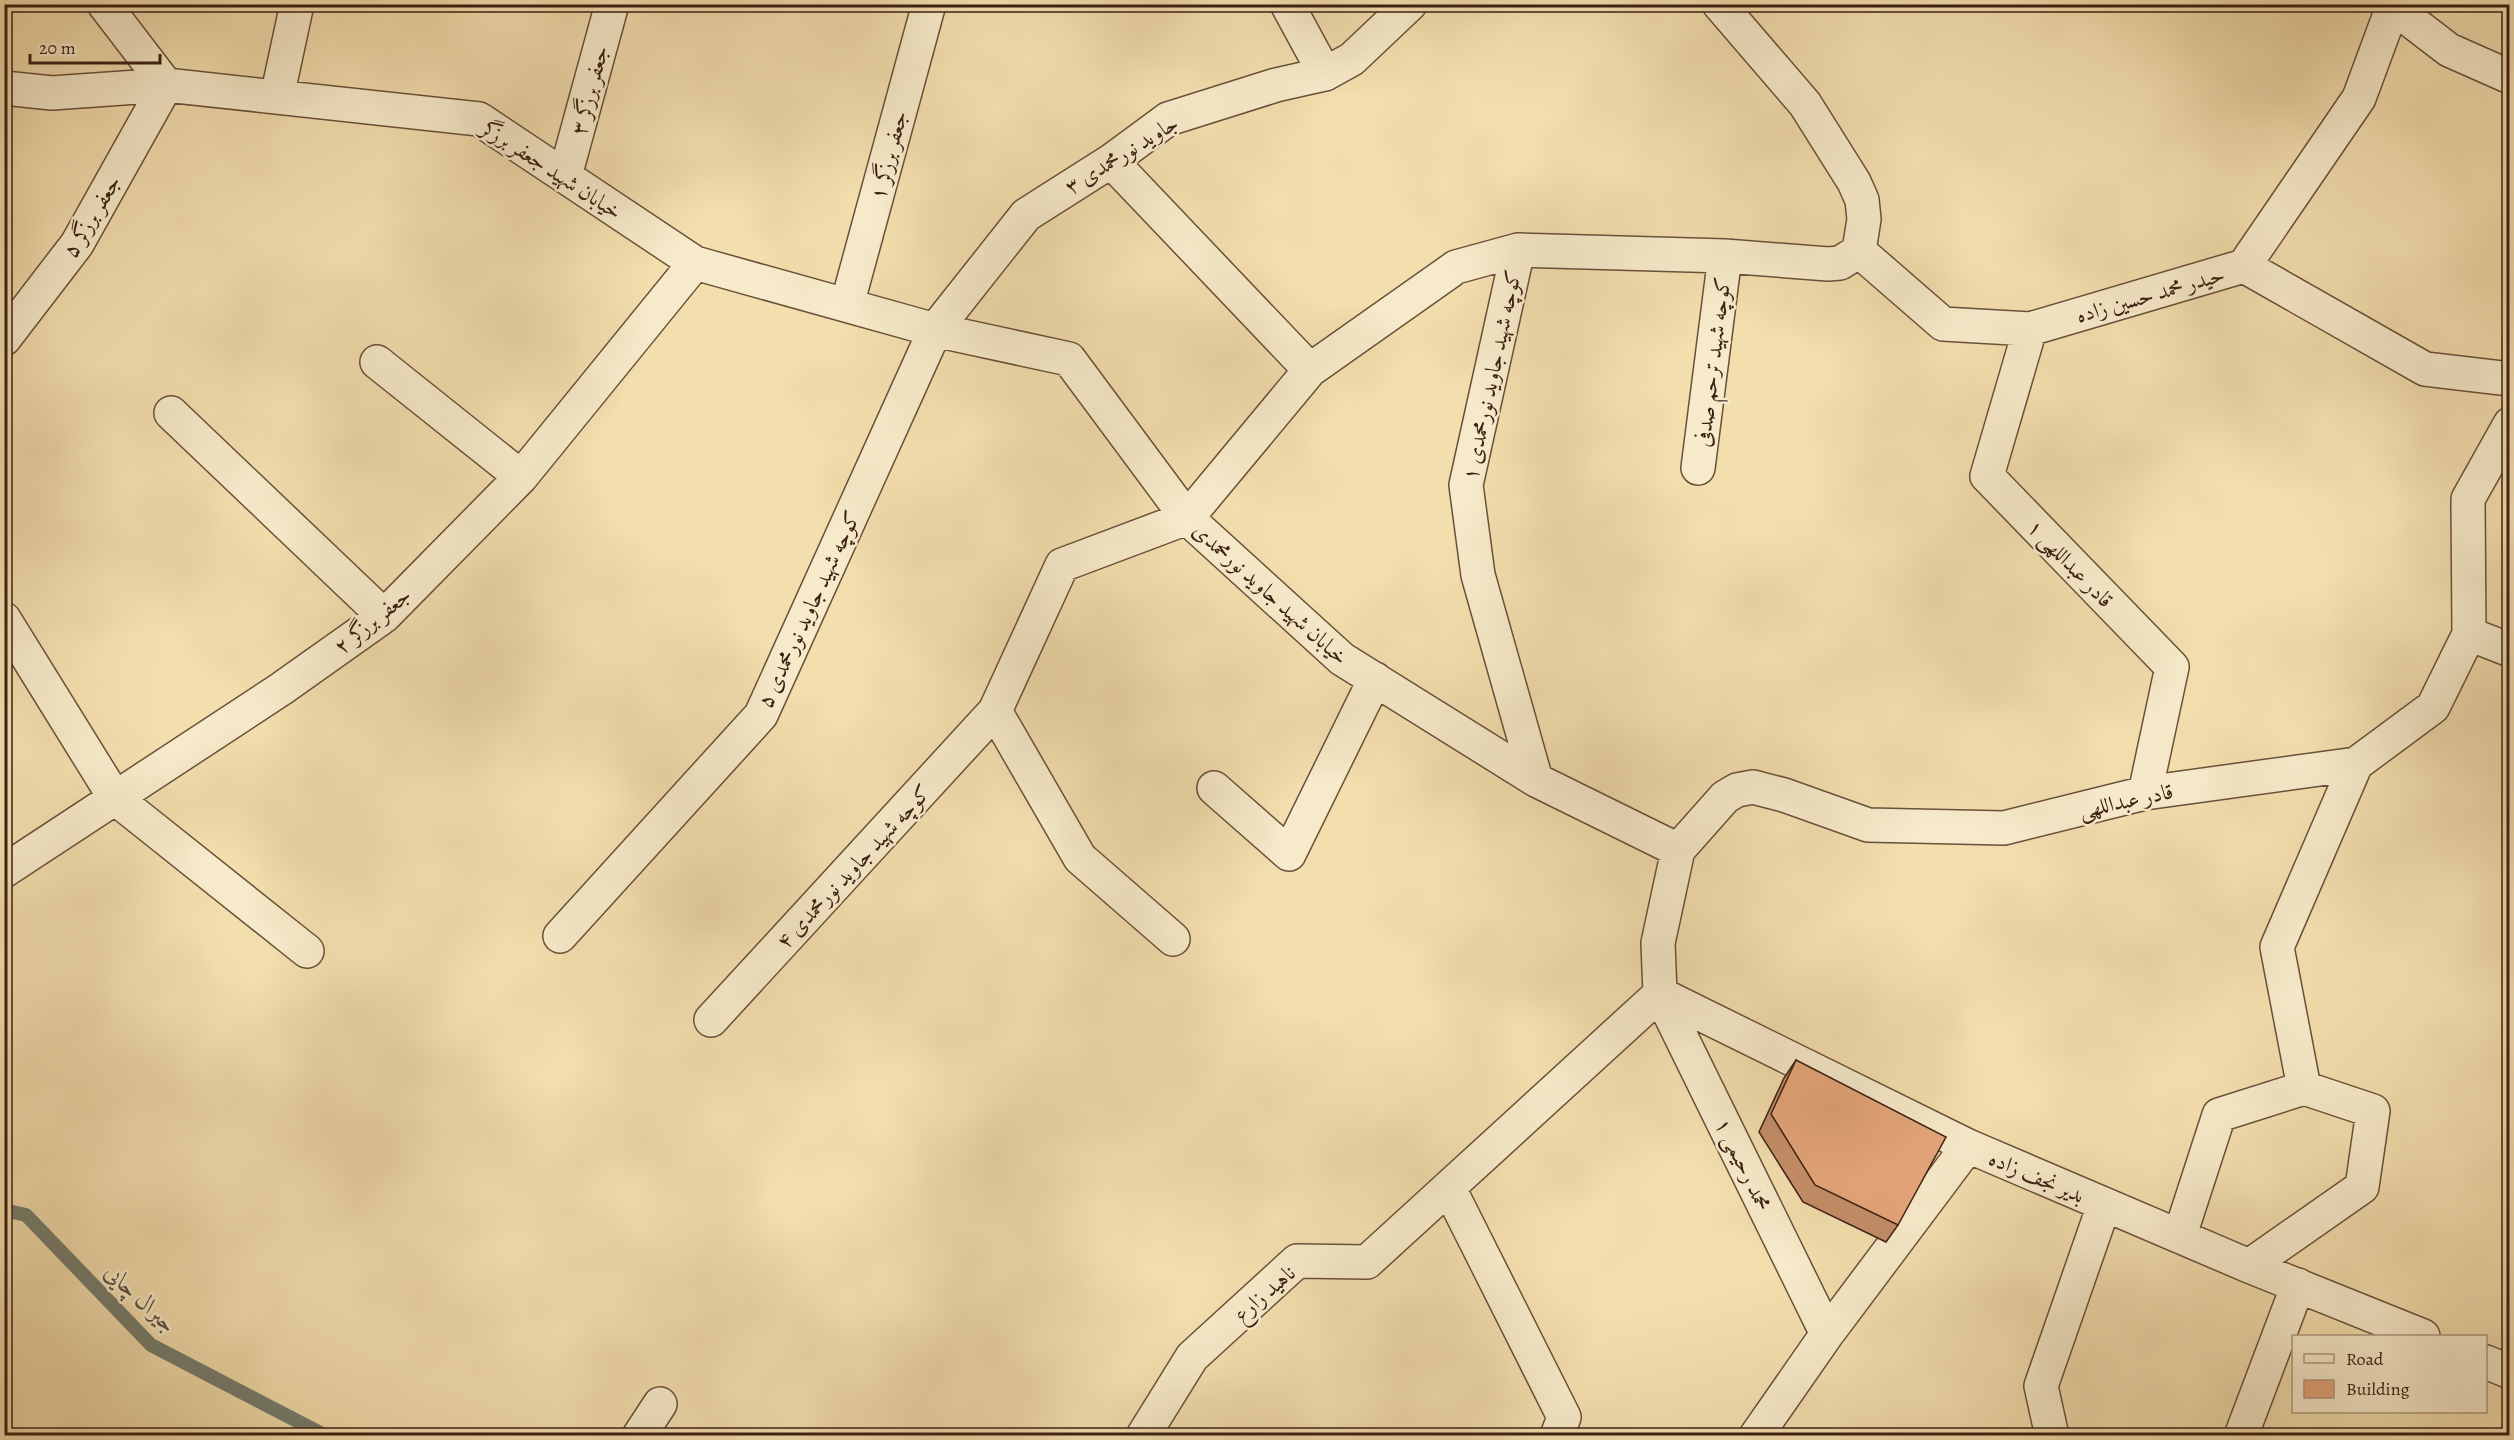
<svg xmlns="http://www.w3.org/2000/svg" width="2514" height="1440" viewBox="0 0 2514 1440" font-family="Alegreya,Amiri,serif">
<style>
.lines{fill:none;stroke-linecap:round;stroke-linejoin:round}
.stream{stroke:#757e6f;stroke-width:14}
.minor-casing{stroke:#69503a;stroke-width:36}
.minor{stroke:#f7eaca;stroke-width:33}
.wall{fill:#c48e68;stroke:#3b2013;stroke-width:1.5}
.building{fill:#e4a579;stroke:#3b2013;stroke-width:1.5}
.labels{text-anchor:middle;stroke-width:5;stroke-linejoin:round;paint-order:stroke}
.street-label{font-size:22px;fill:#3b2013;stroke:#f7eaca}
.water-label{font-size:24px;font-style:italic;fill:#584f41;stroke:#f7eaca}
</style>
<rect width="100%" height="100%" fill="#f3deae"/>
<filter id="stains"><feTurbulence type="fractalNoise" baseFrequency=".00333" numOctaves="4"/><feColorMatrix values="0 0 0 0 .2 0 0 0 0 .09 0 0 0 0 .02 0 0 0 .5 -.17"/></filter>
<radialGradient id="worn" r=".72"><stop offset=".6" stop-color="#630" stop-opacity="0"/><stop offset="1" stop-color="#630" stop-opacity=".3"/></radialGradient>
<g class="lines">
<path class="stream" d="M4,1210L26,1215L151,1345L326,1436"/>
<g class="minor-casing">
<path id="minor" d="M104,4L166,85
M1287,4L1325,74
M2389,4L2449,50L2510,77
M4,88L52,93L166,85L479,119L695,263L935,330L1069,359L1187,518L1342,659L1536,780L1678,850
M277,97L297,4
M1111,161L1310,370
M565,176L612,4
M1518,250L1466,485L1478,575L1536,780
M1859,251L1943,324L2030,329L2244,266L2425,369L2510,379
M2244,266L2359,98L2393,6
M847,305L929,4
M2030,329L1987,476L2172,667L2145,793
M4,339L77,244L166,85
M377,362L521,477
M171,413L384,616
M1698,468L1725,256
M4,619L115,798L307,951
M2469,634L2510,650
M1214,788L1289,854L1375,679
M4,871L281,689L384,616L521,477L695,263
M560,936L761,715L935,330L1026,215L1111,161L1168,119L1276,85L1325,74L1352,59L1410,4
M1173,939L1080,858L995,711L1062,565L1187,518L1310,370L1456,267L1518,250L1725,256L1828,264L1840,263L1859,251L1864,219L1862,200L1854,182L1805,104L1719,4
M1660,994L1968,1146L2249,1266L2423,1336
M711,1020L995,711
M1449,1188L1564,1417L1557,1436
M2180,1235L2219,1115L2304,1088L2277,947L2356,764
M2249,1266L2362,1187L2373,1111L2304,1088
M1827,1334L1660,994L1658,943L1678,850L1725,797L1737,790L1753,787L1784,795L1868,825L2004,828L2145,793L2356,764L2433,707L2469,634L2468,499L2510,424
M2486,1362L2510,1372
M639,1436L660,1404
M1143,1436L1192,1357L1297,1261L1367,1262L1660,994
M1756,1436L1827,1334L1968,1146
M2052,1436L2041,1386L2104,1205
M2241,1436L2298,1285"/>
</g>
<use href="#minor" class="minor"/>
</g>
<path class="wall" d="M1796,1060L1898,1225L1886,1242L1803,1202L1759,1132L1784,1078Z"/>
<path class="building" d="M1796,1060L1946,1137L1898,1225L1815,1185L1771,1114Z"/>
<g class="labels">
<g class="street-label">
<text transform="translate(589 90) rotate(-75)" y="8">جعفر برزگر ۳</text>
<text transform="translate(1121 154) rotate(-32)" y="8">جاوید نورمحمدی ۳</text>
<text transform="translate(888 155) rotate(-75)" y="8">جعفر برزگر ۱</text>
<text transform="translate(552 169) rotate(33)" y="8">خیابان شهید جعفر برزگر</text>
<text transform="translate(91 216) rotate(-59)" y="8">جعفر برزگر ۵</text>
<text transform="translate(2150 294) rotate(-16)" y="8">حیدر محمد حسین زاده</text>
<text transform="translate(1712 362) rotate(-83)" y="8">کوچه شهید ترحم صدفی</text>
<text transform="translate(1491 375) rotate(-78)" y="8">کوچه شهید جاوید نورمحمدی ۱</text>
<text transform="translate(2071 563) rotate(46)" y="8">قادر عبداللهی ۱</text>
<text transform="translate(1271 593) rotate(42)" y="8">خیابان شهید جاوید نورمحمدی</text>
<text transform="translate(808 609) rotate(-65)" y="8">کوچه شهید جاوید نورمحمدی ۵</text>
<text transform="translate(372 620) rotate(-39)" y="8">جعفر برزگر ۲</text>
<text transform="translate(2126 800) rotate(-12)" y="8">قادر عبداللهی</text>
<text transform="translate(853 866) rotate(-47)" y="8">کوچه شهید جاوید نورمحمدی ۴</text>
<text transform="translate(1744 1164) rotate(64)" y="8">محمد رحیمی ۱</text>
<text transform="translate(2037 1176) rotate(23)" y="8">بدیر نجف زاده</text>
<text transform="translate(1264 1293) rotate(-41)" y="8">ناهید زارع</text>
</g>
<g class="water-label">
<text transform="translate(141 1298) rotate(43)" y="8">جیرال چایی</text>
</g>
</g>
<rect width="2514" height="1440" fill="none" stroke="#f3deae" stroke-width="24"/>
<rect x="6" y="6" width="2502" height="1428" fill="none" stroke="#3b2013" stroke-width="3"/>
<rect x="12" y="12" width="2490" height="1416" fill="none" stroke="#3b2013" stroke-width="1.5"/>
<rect x="2292" y="1335" width="195" height="78" fill="#f7eaca" stroke="#ac9981" stroke-width="1.5"/>
<rect x="2304" y="1354" width="30" height="9" fill="#f7eaca" stroke="#ac9981" stroke-width="1.5"/>
<text x="2346" y="1365" font-size="18" fill="#3b2013">Road</text>
<rect x="2304" y="1380" width="30" height="18" fill="#e4a579" stroke="#ac9981" stroke-width="1.5"/>
<text x="2346" y="1395" font-size="18" fill="#3b2013">Building</text>
<path d="M30 54v9h130v-9" fill="none" stroke="#3b2013" stroke-width="3"/>
<text x="39" y="54" font-size="18" fill="#3b2013" stroke="#f7eaca" stroke-width="4.5" paint-order="stroke">20 m</text>
<rect width="100%" height="100%" filter="url(#stains)"/>
<rect width="100%" height="100%" fill="url(#worn)"/>
</svg>
